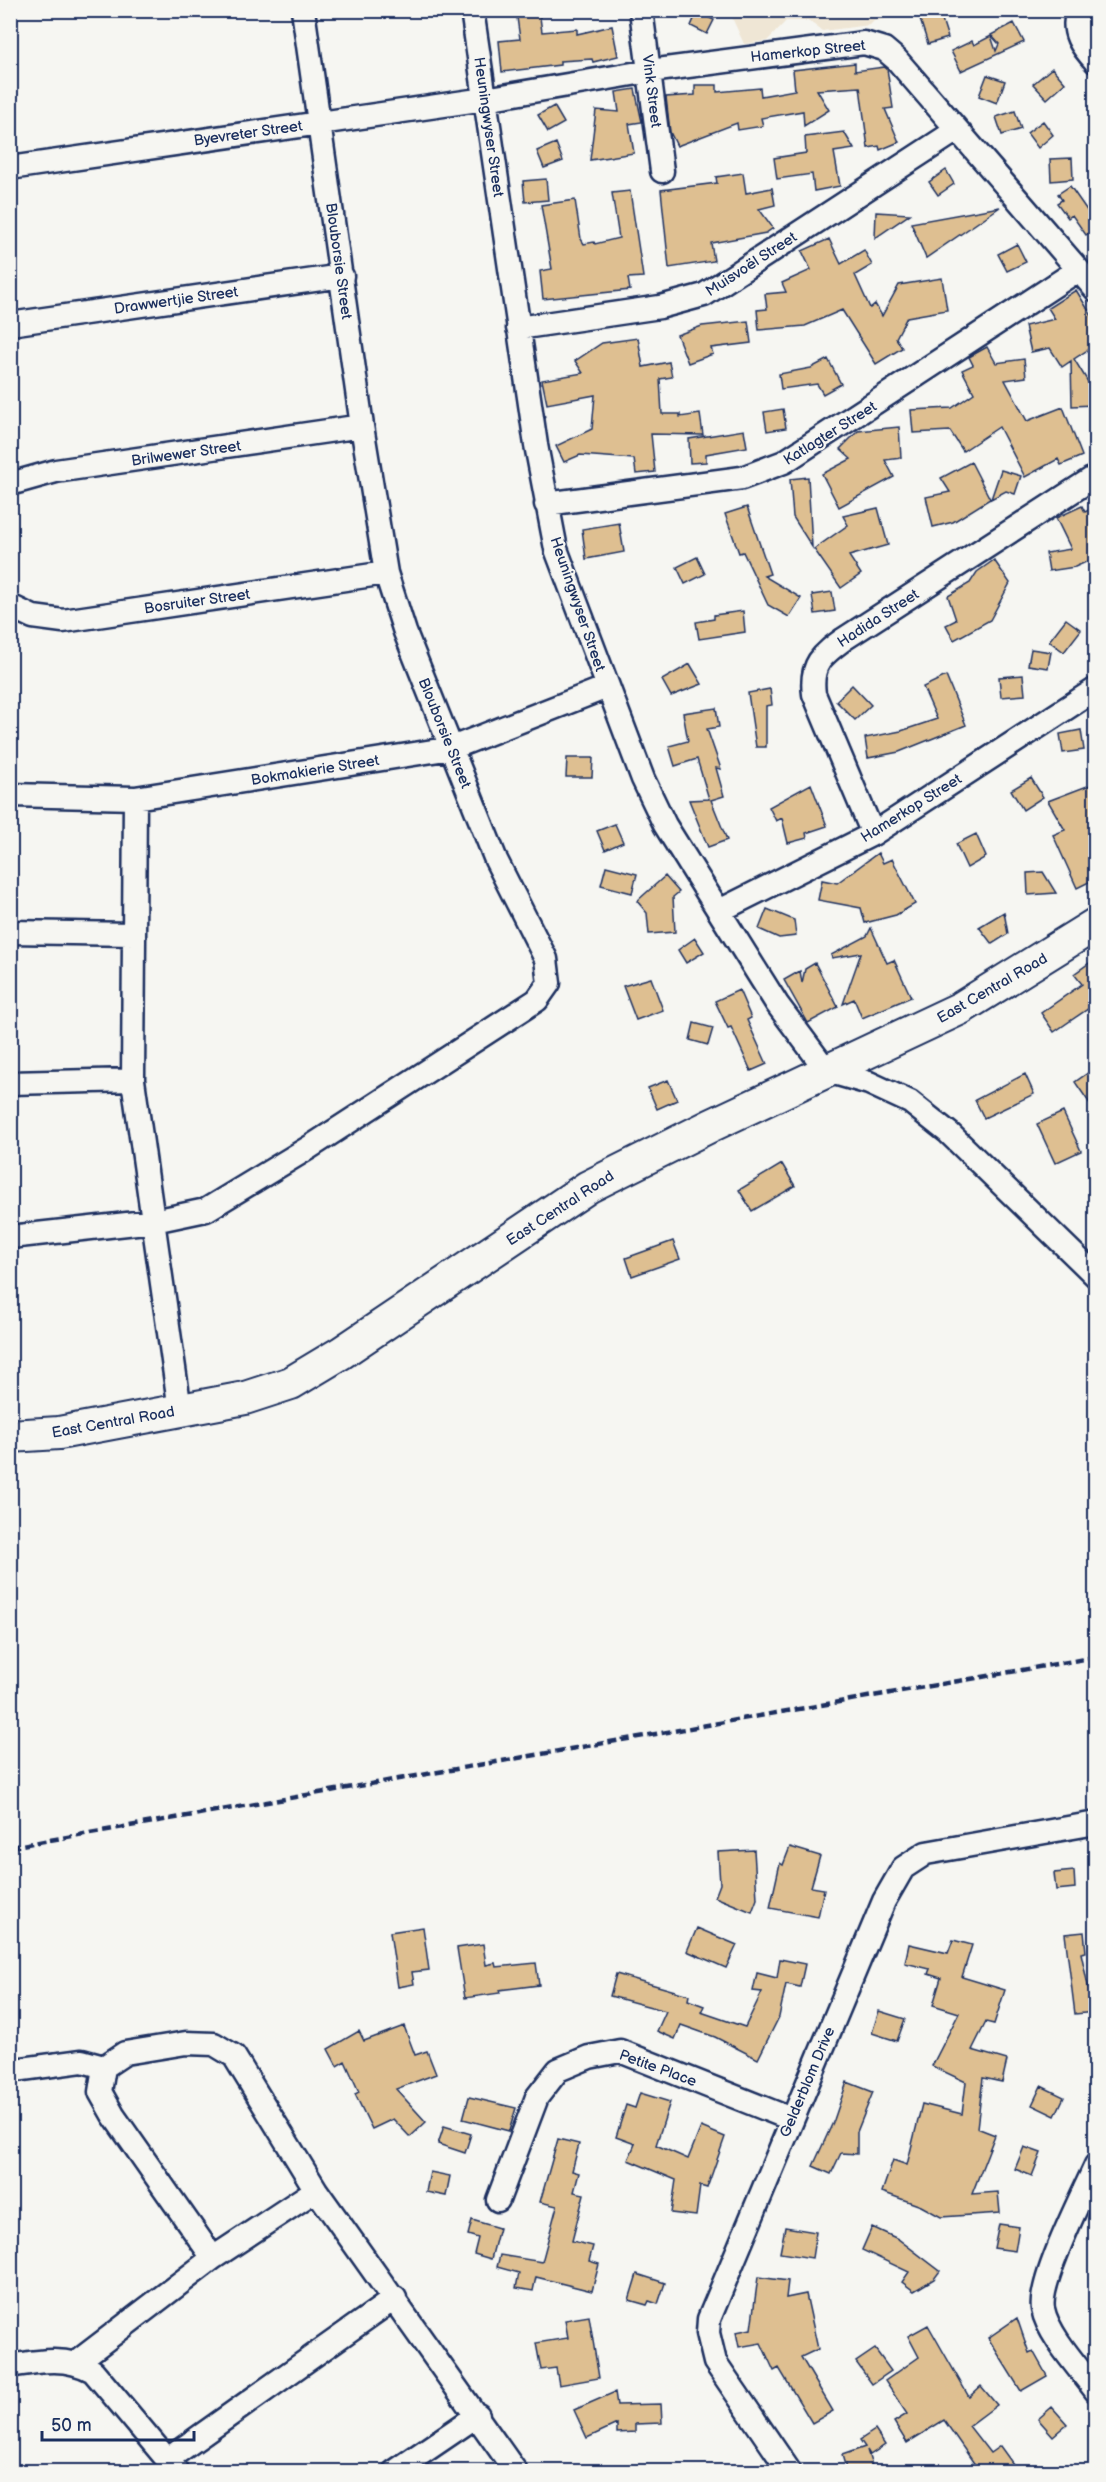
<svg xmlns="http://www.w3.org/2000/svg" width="1106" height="2482" viewBox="0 0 1106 2482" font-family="'Balsamiq Sans',sans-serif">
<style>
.built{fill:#efe6d5}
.building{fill:#debf91;stroke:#1b2f5e;stroke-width:1.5}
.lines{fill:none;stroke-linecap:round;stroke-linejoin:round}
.street-casing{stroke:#1b2f5e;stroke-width:27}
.secondary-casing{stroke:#1b2f5e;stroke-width:36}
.street{stroke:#f6f6f2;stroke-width:22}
.secondary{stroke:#f6f6f2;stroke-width:32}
.rail{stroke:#1b2f5e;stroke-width:4.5;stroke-dasharray:9 4.5;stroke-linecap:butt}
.labels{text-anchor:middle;stroke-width:4.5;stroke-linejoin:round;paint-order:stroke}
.street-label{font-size:15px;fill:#1b2f5e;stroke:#f6f6f2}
</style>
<rect width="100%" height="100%" fill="#f6f6f2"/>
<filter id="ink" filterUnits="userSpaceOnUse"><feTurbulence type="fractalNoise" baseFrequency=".0167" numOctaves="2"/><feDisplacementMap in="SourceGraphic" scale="12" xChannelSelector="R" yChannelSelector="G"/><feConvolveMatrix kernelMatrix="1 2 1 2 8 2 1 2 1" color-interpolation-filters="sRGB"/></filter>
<g filter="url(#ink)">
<path class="built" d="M729,11H911L900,16L874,21L870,25L822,31L809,21H786L767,41L744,44Z"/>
<path class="building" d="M516,10H539L542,32L577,29V34L612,26L618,56L593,62L592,59L560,61V65L502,72L499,41L520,39Z
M917,10H939L948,38L928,44Z
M697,12L714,20L707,34L691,26Z
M1014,23L1024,42L961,71L951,51L972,41L974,45L991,36L996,51L999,44L991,35Z
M855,63V71L884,67L887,69L893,108L885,109L899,142L880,150L879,146L868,148L860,87L817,90L829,110L804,126L803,111L761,118L763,126L738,130L737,123L677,146L670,132L666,97L695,95V85H717V92L760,88L761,96L795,90L793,70Z
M1052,68L1065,83L1047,99L1033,84Z
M987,75L1005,81L997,103L979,96Z
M635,89L642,122L629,124L634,153L590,160L596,110L619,112L616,92Z
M554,106L564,123L548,132L538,115Z
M1015,111L1021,129L1002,135L996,117Z
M1043,121L1053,135L1038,148L1027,133Z
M844,132L854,149L834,152L840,186L814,191L812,174L777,179L774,158L806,153L805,137Z
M556,143L563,161L544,168L537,151Z
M1072,158L1073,179L1051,181L1050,159Z
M946,170L954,184L938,195L929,182Z
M743,173L746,193L772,188L775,205L759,209L773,228L766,233L711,243L714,261L669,268L661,190L717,183L716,177Z
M546,179L548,200L525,202L523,181Z
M1070,186L1095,222V229L1086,235L1072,215L1068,218L1057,203L1062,200L1058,194Z
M630,191L643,277L628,278L630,290L543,299L540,271L552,269L541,205L575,200L581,239L584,244L594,242L595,244L619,238L612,193Z
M1000,207L926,258L911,223Z
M876,212L910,214L875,238Z
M829,239L841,264L864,250L872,265L855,275L870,308L875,304L882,316L899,285L942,278L947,310L907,317L896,338L902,348L876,364L842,310L805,326L759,330L757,310L767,309L765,294L786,292L782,283L811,270L802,251Z
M1017,244L1026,262L1007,271L998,254Z
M1076,290L1095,321V345L1074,359L1093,390V405L1072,406L1071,361L1062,367L1050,348L1031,352L1025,326L1055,319L1048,308Z
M748,321L751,343L711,348L713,354L688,363L677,335L702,326Z
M638,338L643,367L669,362L672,377L660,379L662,414H680V417L700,414L703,435L651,434L655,472L636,474L634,459L580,455L564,462L556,446L592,429L595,395L547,404L542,380L583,373L575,361L602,343Z
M987,347L996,363L1024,359L1026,377L1005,380L1027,421L1063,407L1082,456L1061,465L1058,459L1025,477L999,427L963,451L950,431L913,433L911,410L952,408L974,393L962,370L973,365L969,357Z
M828,359L841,384L823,394L817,384L781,389L779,374L811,368Z
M783,409L786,428L767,431L764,412Z
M899,427L901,458L885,460L894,477L839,507L822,474L851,459L840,449L858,431Z
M744,430L747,447L706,454V462L690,463L689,439Z
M971,462L990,499L953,522L933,527L926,497L950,492L941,478Z
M1001,470L1021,476L1015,494L1006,491L991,499Z
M808,477L812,547L793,517L790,479Z
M1082,506L1085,512L1095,507V558L1075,567L1049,571L1046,553L1071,549L1056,518Z
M747,507L770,574L764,576L801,598L789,617L768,605L743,552L739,553L725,514Z
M878,508L888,545L849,556L861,574L841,588L814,549L848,525L843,516Z
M619,523L624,552L586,559L582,529Z
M697,557L705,574L685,584L677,567Z
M994,560L1010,583L990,620L954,640L946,625L956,620L948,596L970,583L977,572Z
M832,592L835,611L815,614L812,595Z
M743,611L745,632L699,639L696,622L714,619V615Z
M1066,619L1081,630L1064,652L1049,641Z
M1031,649L1051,652L1048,668L1028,665Z
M690,664L702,684L671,696L662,680Z
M1023,675L1025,695L1001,697L999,677Z
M946,676L966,725L899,752L868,758L865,738L901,731L937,719L923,687Z
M852,685L871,705L855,720L836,701Z
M770,689L772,705L766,706V747H756L748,693Z
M716,708L719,727L707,729L721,769L716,768L724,796L711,800L727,840L708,847L689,800L709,799L697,759L675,766L669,746L688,741L683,713Z
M1081,730L1084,750L1063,753L1060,734Z
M567,758H593L592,777H566Z
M1031,778L1043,797L1023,810L1011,790Z
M1095,783V879L1077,888L1053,835L1065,830L1048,801Z
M811,784L827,826L806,833L807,838L788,843L782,818L776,821L769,807Z
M615,824L623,842L605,850L597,831Z
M976,834L986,857L967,868L956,844Z
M878,853L883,863L892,859L915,904L896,915L865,923L861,908L818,900L822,880L837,883Z
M606,866L637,874L632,893L601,885Z
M1043,872L1056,893L1028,895L1027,873Z
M665,876L679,892L673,897L675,932L649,934L647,913L637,901Z
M767,909L794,920L796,936L779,938L759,929Z
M1004,912L1008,934L992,944L979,927Z
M871,928L887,963L894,960L911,997L862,1018L854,999L843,1004L861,953L832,958L831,955L867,936Z
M695,938L704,952L686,963L678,950Z
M1095,959V1004L1054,1032L1041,1013L1082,984L1074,974Z
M815,963L838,1007L808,1023L784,980L800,971L802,983L805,969Z
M651,978L663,1010L636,1020L623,986Z
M739,990L751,1018L747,1020L767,1064L751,1071L731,1027L728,1028L715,1001Z
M694,1023L713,1028L708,1045L690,1040Z
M1095,1068V1111L1075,1082Z
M1025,1074L1034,1094L984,1118L975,1100Z
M668,1080L677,1100L657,1109L648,1088Z
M1063,1112L1081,1151L1055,1163L1037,1124Z
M782,1164L795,1186L752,1211L739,1190Z
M673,1241L680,1259L632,1276L626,1258Z
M790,1847L820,1856L811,1887L824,1889L818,1917L770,1908L780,1863L783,1865Z
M754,1850L757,1899L752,1912L715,1897L720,1884L718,1852Z
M1074,1871L1075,1888L1056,1890L1054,1873Z
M423,1927L429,1970L412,1972L414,1984L398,1987L390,1932Z
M697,1928L737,1945L726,1968L687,1951Z
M1084,1932L1086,1952L1081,1953L1089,1990L1093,1989L1095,2012L1075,2014L1065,1934Z
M953,1940L972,1945L962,1977L1005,1990L994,2024L986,2022L972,2050L1007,2060L1002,2082L983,2078L977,2128L995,2135L972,2194L998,2192L1000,2213L941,2217L921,2206L882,2192L893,2160L907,2165L922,2104L962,2114L966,2082L932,2066L959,2013L933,2005L941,1978L928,1974L930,1969L905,1963L909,1944L948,1953Z
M483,1944L486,1965L495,1963L496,1967L536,1963L539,1985L499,1990L500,1993L465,1998L457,1948Z
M780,1959L805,1964L800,1987L786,1984L779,2017L758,2059L715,2037L681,2025L675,2039L657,2031L666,2011L610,1996L616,1974L689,1995L688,2000L704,2006L701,2012L745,2027L762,1992L753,1991L757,1973L777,1978Z
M879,2011L905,2019L897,2041L872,2033Z
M404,2026L415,2055L427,2051L436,2074L396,2089L426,2122L410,2137L393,2119L372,2129L355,2094L359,2092L345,2061L337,2066L328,2049L359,2031L364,2041Z
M847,2082L873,2092L857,2132V2154L841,2153L831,2174L813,2166L834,2120Z
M1041,2086L1064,2097L1055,2116L1032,2105Z
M640,2093L670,2102L656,2145L688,2159L701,2127L725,2137L707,2188L700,2186L696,2216L671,2213L676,2180L628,2160L635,2144L616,2137L626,2105L635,2108Z
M469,2097L516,2108L509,2131L463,2119Z
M444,2126L471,2134L465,2153L438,2144Z
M558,2139L579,2144L572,2171L579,2173L574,2192L584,2194L572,2241L593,2246L589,2261L599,2264L592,2291L536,2277L533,2291L516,2288L519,2273L497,2267L500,2255L542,2262L557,2206L540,2202Z
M1024,2147L1041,2153L1032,2176L1015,2169Z
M430,2172L450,2176L446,2196L426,2192Z
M472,2220L499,2228L491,2259L474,2254L478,2238L468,2235Z
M999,2224L1019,2227L1015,2251L994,2248Z
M785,2227L816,2232L812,2258L780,2253Z
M872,2227L898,2239L940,2271L934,2279L914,2291L902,2282L909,2272L862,2250Z
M637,2274L665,2283L658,2304L649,2301L647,2305L629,2300Z
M758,2277L788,2281L786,2298L806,2294L818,2349L801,2357L833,2411L812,2423L779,2368L774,2371L761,2343L739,2347L736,2332L751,2329Z
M589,2316L599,2378L559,2385L556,2368L541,2370L536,2343L568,2338L565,2320Z
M1017,2318L1029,2353L1033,2351L1047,2376L1021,2391L988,2338Z
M928,2325L969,2397L981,2386L997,2405L969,2426L990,2453L1000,2446L1013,2464L1001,2472H980L944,2420L907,2443L894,2422L907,2414L885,2381L919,2357L908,2336Z
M875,2349L891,2371L872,2384L856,2362Z
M615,2392L617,2405L661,2404L662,2423L635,2424V2432L617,2433V2424L587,2438L574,2410Z
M1052,2407L1067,2424L1053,2436L1038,2419Z
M875,2430L885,2445L870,2455L867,2450L874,2472H847L842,2455L865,2447L860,2440Z"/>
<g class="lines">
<g class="street-casing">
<path id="street" d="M472,10L536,445L556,549L643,779L665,825L777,1004L827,1071L869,1083L910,1102L949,1133L1096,1276
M641,10L662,171
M1078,10C1070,32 1082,47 1096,62
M10,168L485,99L650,71L864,43L884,49L897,60L1096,290
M10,324L342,276
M518,328L660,307L704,295L957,130
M10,484L56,471L362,426
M546,504L742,478L784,462L1078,270
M10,606L33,617L63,621L386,573
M10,795L135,798L452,748L607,687
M135,798L133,1080L180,1410
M873,834L814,694C810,664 822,655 844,639L1096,476
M719,911L873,834L1096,689
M10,932L133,934
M10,1083L133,1080
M10,1237L154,1221L206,1210L310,1147L537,1000L549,983L546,959L496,860L405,632L386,573L362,426L303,10
M15,2070L82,2061L104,2067
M1096,2165C1083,2194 1038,2282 1043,2309C1048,2335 1080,2369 1096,2391
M498,2200L537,2097L558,2070L589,2057L620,2051L791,2119
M213,2258L113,2115L100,2092L104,2067L125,2053L186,2043L214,2044L234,2056L316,2190L516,2472
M77,2362L213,2258L316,2190
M10,2366C40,2361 66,2356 93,2371L176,2470
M168,2459L395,2298
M394,2472L478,2415
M790,2472L715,2362L708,2333L709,2319L884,1901L903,1868L926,1853L1096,1823"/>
</g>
<g class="secondary-casing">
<path id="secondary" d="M10,1436L59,1433L245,1398L291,1383L341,1353L588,1187L710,1126L961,1008L1096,924"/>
</g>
<use href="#street" class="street"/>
<use href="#secondary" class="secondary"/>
<path class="rail" d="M10,1847L1096,1657"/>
</g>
</g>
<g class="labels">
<g class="street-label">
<text transform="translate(808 51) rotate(-6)" y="5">Hamerkop Street</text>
<text transform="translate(652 91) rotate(83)" y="5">Vink Street</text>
<text transform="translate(489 127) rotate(82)" y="5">Heuningwyser Street</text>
<text transform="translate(248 133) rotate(-8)" y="5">Byevreter Street</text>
<text transform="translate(339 261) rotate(82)" y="5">Blouborsie Street</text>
<text transform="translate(751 264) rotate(-33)" y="5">Muisvoël Street</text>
<text transform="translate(176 300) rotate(-8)" y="5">Drawwertjie Street</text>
<text transform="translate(830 433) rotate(-32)" y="5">Katlagter Street</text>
<text transform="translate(186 453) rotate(-8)" y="5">Brilwewer Street</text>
<text transform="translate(197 601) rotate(-8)" y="5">Bosruiter Street</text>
<text transform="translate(578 604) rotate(71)" y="5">Heuningwyser Street</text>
<text transform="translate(878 618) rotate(-33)" y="5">Hadida Street</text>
<text transform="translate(445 733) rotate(68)" y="5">Blouborsie Street</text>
<text transform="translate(315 770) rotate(-9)" y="5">Bokmakierie Street</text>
<text transform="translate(911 808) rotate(-32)" y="5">Hamerkop Street</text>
<text transform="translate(992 988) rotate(-30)" y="5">East Central Road</text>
<text transform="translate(560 1208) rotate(-33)" y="5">East Central Road</text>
<text transform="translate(113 1422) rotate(-10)" y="5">East Central Road</text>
<text transform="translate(658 2068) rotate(20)" y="5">Petite Place</text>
<text transform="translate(807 2082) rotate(-67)" y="5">Gelderblom Drive</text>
</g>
</g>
<rect width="1106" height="2482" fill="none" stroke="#f6f6f2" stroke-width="36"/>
<rect x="18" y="18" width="1070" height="2446" fill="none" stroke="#1b2f5e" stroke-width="2" filter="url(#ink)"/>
<path d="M42 2431v9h152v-9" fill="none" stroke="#1b2f5e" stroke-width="3"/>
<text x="51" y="2431" font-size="18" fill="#1b2f5e" stroke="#f6f6f2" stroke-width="4.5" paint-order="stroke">50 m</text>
</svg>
